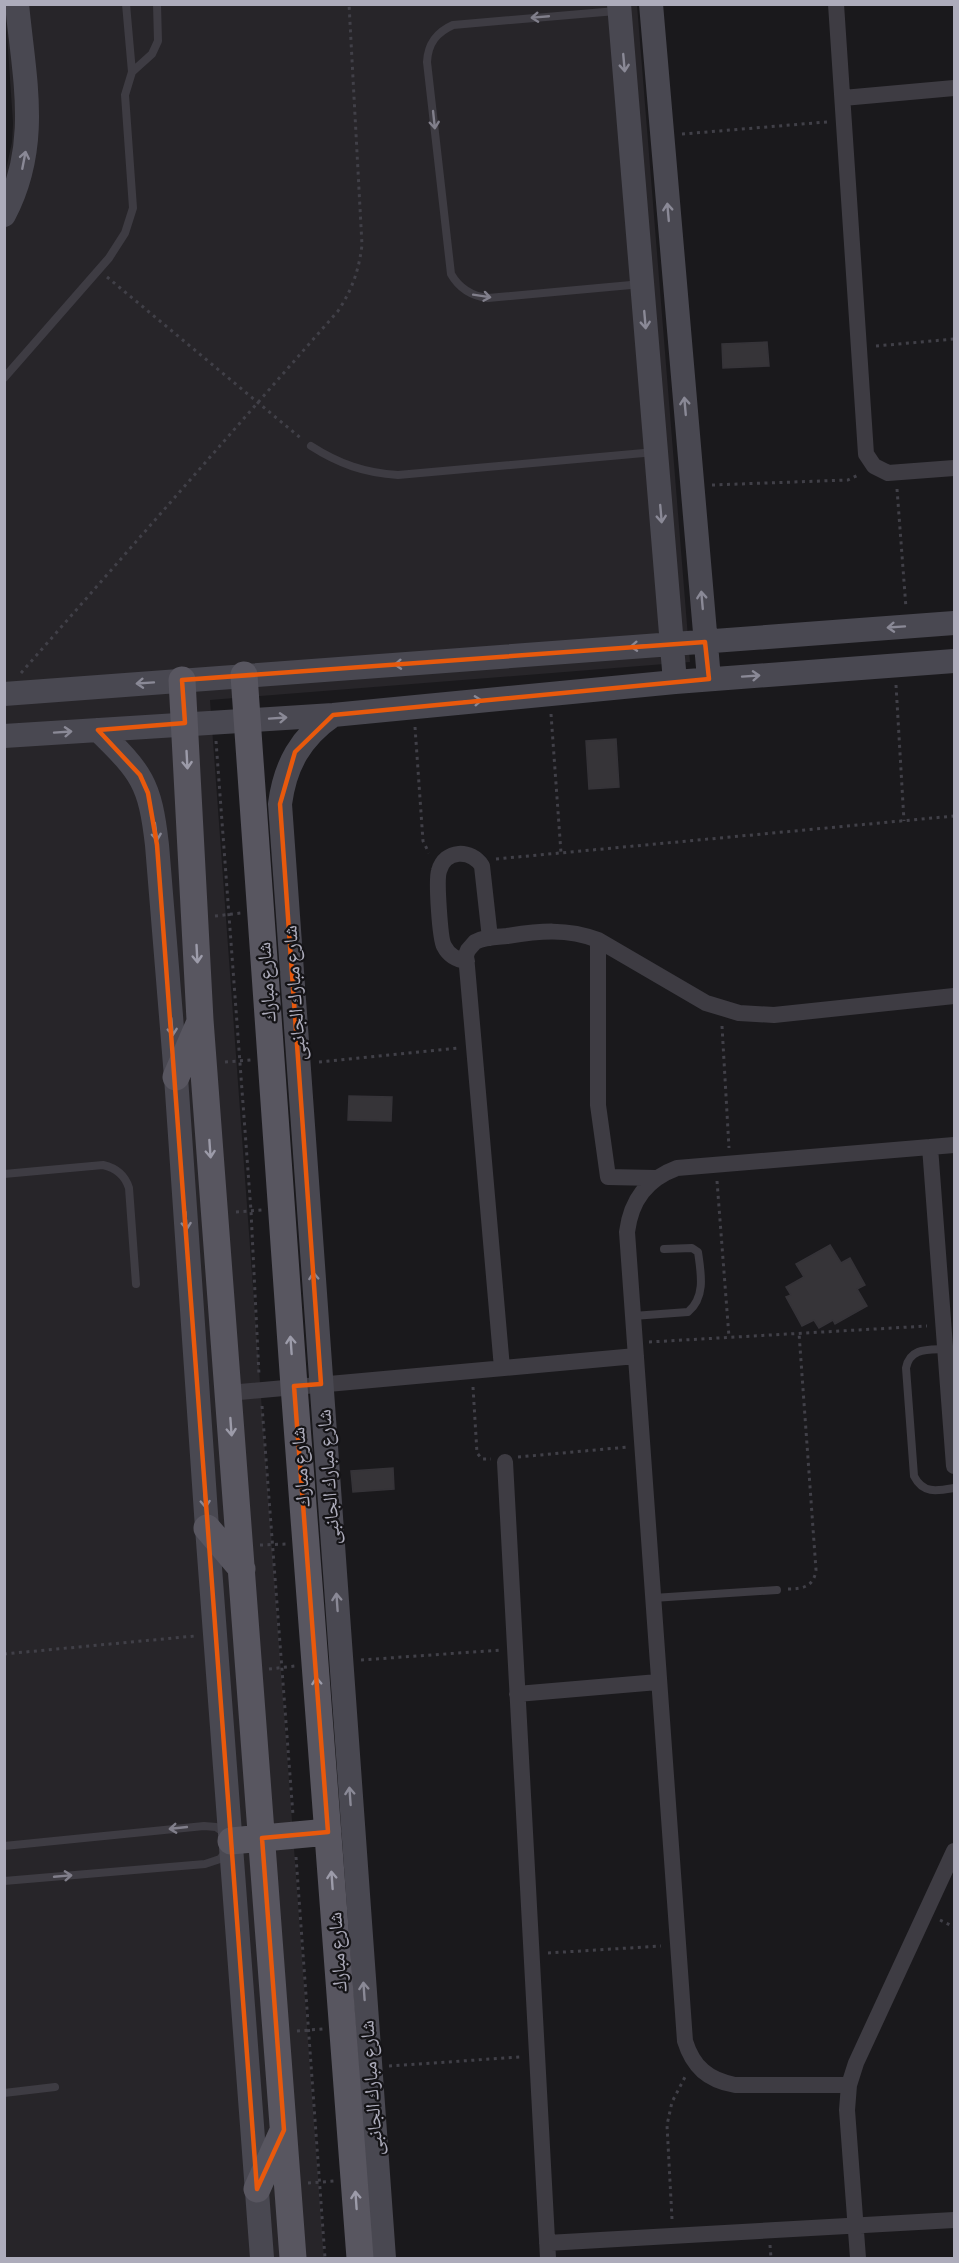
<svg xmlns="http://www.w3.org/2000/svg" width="959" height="2263" viewBox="0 0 959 2263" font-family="'Sofia Sans Condensed','Noto Naskh Arabic',sans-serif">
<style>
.built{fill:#272529}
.building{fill:#363438;stroke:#353338;stroke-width:1.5}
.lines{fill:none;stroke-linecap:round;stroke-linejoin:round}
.path{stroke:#414048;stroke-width:3;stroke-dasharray:3 4.5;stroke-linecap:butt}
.lane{stroke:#3e3c43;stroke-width:8}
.street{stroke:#3e3c43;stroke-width:16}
.secondary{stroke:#494851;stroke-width:24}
.primary{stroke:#585660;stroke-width:27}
.oneway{stroke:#817f8b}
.oneway2{stroke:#8a8996}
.oneway3{stroke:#9c9ba9}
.marked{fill:none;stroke:#e8590c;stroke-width:4.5;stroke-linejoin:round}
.labels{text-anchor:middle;stroke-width:4.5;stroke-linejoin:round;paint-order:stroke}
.street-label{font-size:20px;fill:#adacbb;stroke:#151417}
</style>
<rect width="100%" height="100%" fill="#1a191c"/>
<path class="built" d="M5,5H637L690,662L210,700L324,2258H5L4,179L12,142L13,123Z"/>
<path class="building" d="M767,342L769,366L723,368L722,344Z
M616,739L619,787L589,789L586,741Z
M349,1096L392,1097L391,1121L348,1120Z
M830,1245L841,1263L850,1258L865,1285L857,1289L867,1306L835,1324L833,1320L819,1328L814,1320L802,1326L786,1297L791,1295L786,1287L804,1277L796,1264Z
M393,1468L394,1489L353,1492L351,1471Z"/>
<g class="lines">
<path class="path" d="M682,134L827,122
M107,277L303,440
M876,346L954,339
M712,485L848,480L860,474
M897,489L906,608
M21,673L338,311C352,290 359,270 362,245L349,4
M896,685L904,821
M551,714L561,853
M415,727L423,841L429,853
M216,741L251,1211L259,1375
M496,859L954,816
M215,916L241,913
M722,1026L729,1148
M225,1062L251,1060
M319,1062L458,1048
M717,1181L729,1337
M236,1212L262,1210
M649,1342L927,1326
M473,1387L477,1453L482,1459H491
M262,1406L293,1815
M518,1457L628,1447
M260,1545L286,1544
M788,1589C802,1589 814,1587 816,1570L799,1333
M4,1654L195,1636
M361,1660L501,1650
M269,1669L295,1666
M296,1857L325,2258
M940,1920L954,1927
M548,1953L661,1946
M297,2031L323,2029
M389,2066L520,2057
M308,2183L335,2181
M672,2219L667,2125L672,2102L685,2077
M770,2245L771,2258"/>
<path class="lane" d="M126,4L132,72
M616,11L453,25C437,32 428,43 427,62L451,274C459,288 471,296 488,298L642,284
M4,378L109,258L125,233L133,208L125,95L132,72L152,54L158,41L157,4
M311,446C339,464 365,473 398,475L655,452
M4,1174L103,1165C116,1168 125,1175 129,1188L136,1284
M633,1316L688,1312C706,1297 701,1273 698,1252L692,1248L664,1249
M946,1349C929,1350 910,1347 906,1368L914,1476C923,1494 937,1491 954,1488
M653,1598L777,1590
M4,1846L204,1826L216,1827L226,1834
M4,1881L205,1864L220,1859L227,1851
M4,2093L55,2087"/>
<path class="street" d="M836,4L866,454L874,466L888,473L954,468
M843,98L954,88
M598,940V1105L608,1177L655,1178
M467,961C457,960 449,956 444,946C440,939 436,880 439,871C445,849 471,849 482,866L490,938
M930,1147L954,1466
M502,1368L466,955L468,950L475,942C484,937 496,937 507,936C539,931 567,928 598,940L706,1003L739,1013L774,1015L954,996
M229,1393L636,1356
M505,1462L548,2258
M517,1694L658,1682
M849,2085H735C708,2080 693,2067 685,2041L627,1232C631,1200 647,1179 677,1168L954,1145
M547,2243L954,2220
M858,2258L847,2110L849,2085L856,2063L954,1851"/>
<path class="secondary" d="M619,4L675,682
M651,4L709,679
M4,215C41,145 24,78 17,4
M4,694L954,623
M333,715C301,737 285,765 280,804L384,2258
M98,730C142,773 150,783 157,845L176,1077L207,1528L262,2258
M4,736L333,715L675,682L954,661"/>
<path class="primary" d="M244,675L294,1386L360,2258
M182,680L200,1020L293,2258
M176,1077L199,1024
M207,1528L242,1569
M231,1841L328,1832
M257,2189L282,2133"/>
</g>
<defs><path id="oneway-shaft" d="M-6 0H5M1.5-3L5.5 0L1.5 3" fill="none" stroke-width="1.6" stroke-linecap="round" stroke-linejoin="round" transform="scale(1.5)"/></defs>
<g class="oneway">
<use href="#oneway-shaft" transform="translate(540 17) rotate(175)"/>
<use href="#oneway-shaft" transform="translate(434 120) rotate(84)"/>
<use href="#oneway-shaft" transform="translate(482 296) rotate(9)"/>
<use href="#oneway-shaft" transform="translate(178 1828) rotate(174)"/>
<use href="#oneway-shaft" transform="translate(63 1876) rotate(-5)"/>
</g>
<g class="oneway2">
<use href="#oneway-shaft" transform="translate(624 63) rotate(85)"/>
<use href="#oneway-shaft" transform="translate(24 160) rotate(-79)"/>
<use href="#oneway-shaft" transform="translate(668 212) rotate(-95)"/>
<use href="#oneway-shaft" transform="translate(645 320) rotate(85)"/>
<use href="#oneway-shaft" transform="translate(685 406) rotate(-95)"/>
<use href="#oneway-shaft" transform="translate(661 514) rotate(85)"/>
<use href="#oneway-shaft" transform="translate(702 600) rotate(-95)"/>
<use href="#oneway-shaft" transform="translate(896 627) rotate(176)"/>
<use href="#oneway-shaft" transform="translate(639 646) rotate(176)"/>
<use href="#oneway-shaft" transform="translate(403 664) rotate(176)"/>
<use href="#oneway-shaft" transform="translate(751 676) rotate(-4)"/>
<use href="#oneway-shaft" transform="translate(145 683) rotate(176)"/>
<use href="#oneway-shaft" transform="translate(473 701) rotate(-5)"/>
<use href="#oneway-shaft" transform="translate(278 718) rotate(-4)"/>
<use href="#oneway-shaft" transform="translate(63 732) rotate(-4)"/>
<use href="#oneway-shaft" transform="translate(156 832) rotate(83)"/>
<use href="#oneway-shaft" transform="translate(172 1027) rotate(85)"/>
<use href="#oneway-shaft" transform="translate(186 1221) rotate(86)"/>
<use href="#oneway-shaft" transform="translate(314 1281) rotate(-94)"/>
<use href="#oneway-shaft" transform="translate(205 1499) rotate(86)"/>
<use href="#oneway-shaft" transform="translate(337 1602) rotate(-94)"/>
<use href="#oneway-shaft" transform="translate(350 1796) rotate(-94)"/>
<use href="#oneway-shaft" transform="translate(364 1991) rotate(-94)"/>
</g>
<g class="oneway3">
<use href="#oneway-shaft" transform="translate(187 760) rotate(87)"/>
<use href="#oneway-shaft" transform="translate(197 954) rotate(87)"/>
<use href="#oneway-shaft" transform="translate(210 1149) rotate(86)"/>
<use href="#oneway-shaft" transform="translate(291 1345) rotate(-94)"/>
<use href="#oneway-shaft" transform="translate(231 1427) rotate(86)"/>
<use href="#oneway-shaft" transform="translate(317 1686) rotate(-94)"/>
<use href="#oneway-shaft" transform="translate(332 1880) rotate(-94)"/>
<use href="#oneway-shaft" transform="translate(356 2200) rotate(-94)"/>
</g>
<path class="marked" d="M705,642L709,679L333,715L295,752L280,804L321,1384L294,1386L328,1832L262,1838L284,2130L257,2189L157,845L148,793L140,775L98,730L185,723L182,680Z"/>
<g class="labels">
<g class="street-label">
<text transform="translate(266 982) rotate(-94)" y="7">شارع مبارك</text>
<text transform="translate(294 993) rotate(-94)" y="7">شارع مبارك الجانبى</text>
<text transform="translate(300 1467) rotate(-94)" y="7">شارع مبارك</text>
<text transform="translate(328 1477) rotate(-94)" y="7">شارع مبارك الجانبى</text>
<text transform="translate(337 1952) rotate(-94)" y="7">شارع مبارك</text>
<text transform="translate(371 2088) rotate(-94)" y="7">شارع مبارك الجانبى</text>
</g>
</g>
<rect width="959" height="2263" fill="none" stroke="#adacbb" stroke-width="12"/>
</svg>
